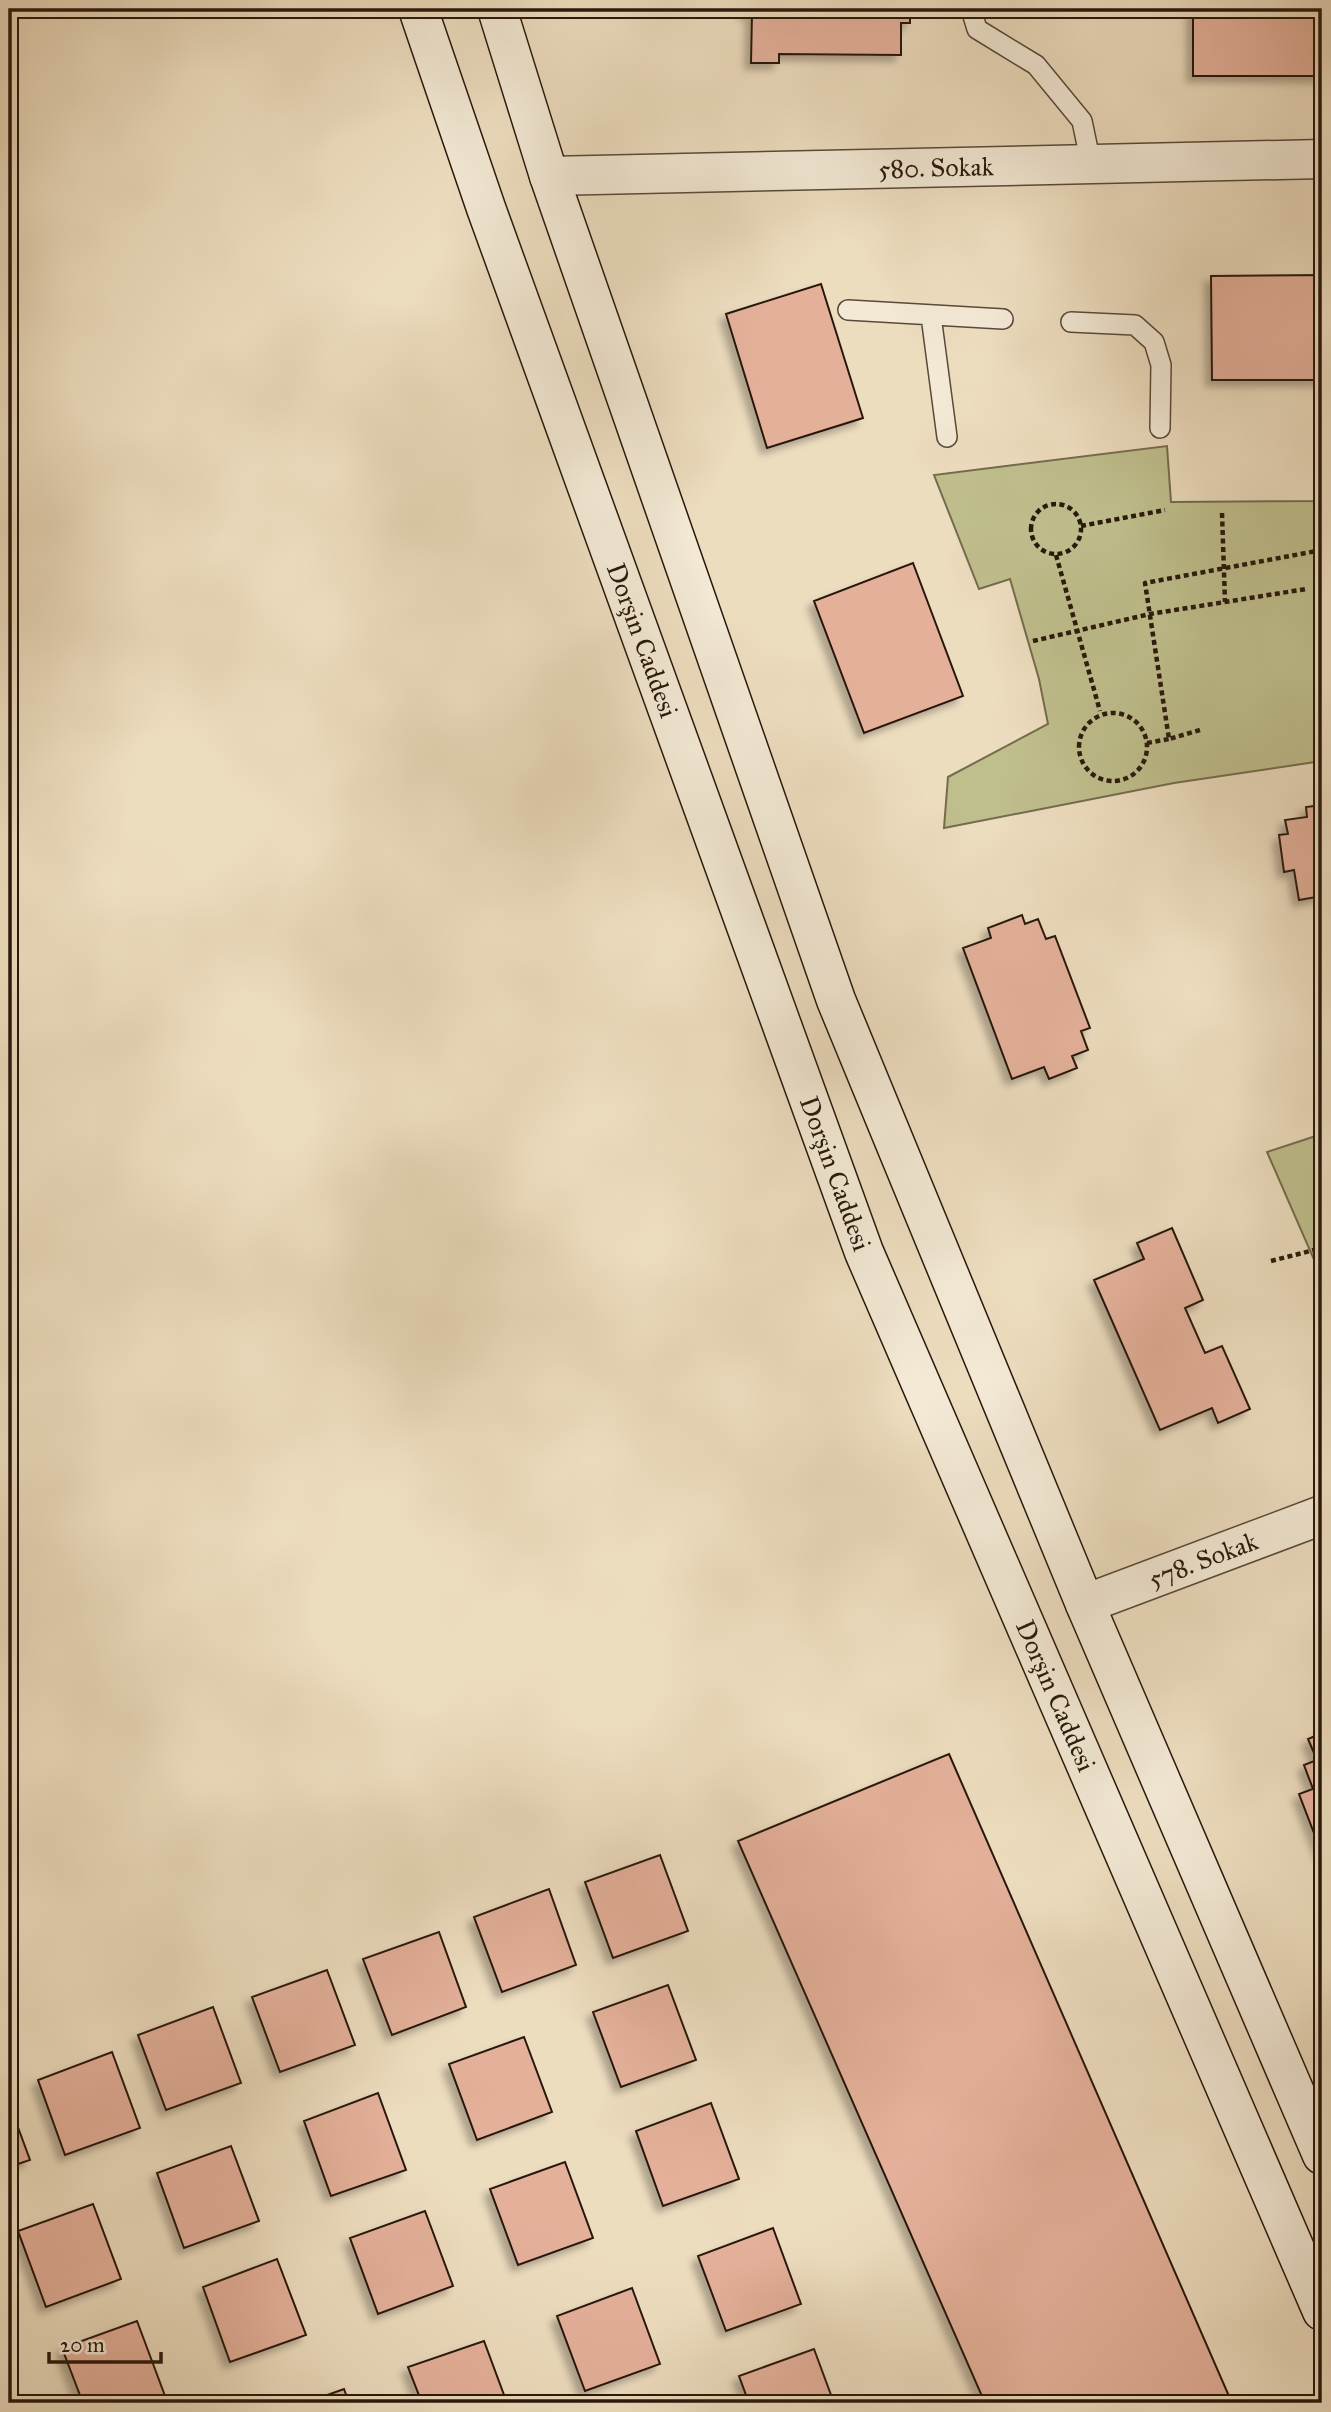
<svg xmlns="http://www.w3.org/2000/svg" width="1331" height="2412" viewBox="0 0 1331 2412" font-family="'IM FELL Great Primer',serif">
<style>
.green{fill:#bfbf8d;stroke:#746c4c;stroke-width:2}
.building{fill:#e4b09a;stroke:#28180b;stroke-width:2;filter:url(#shadow)}
.lines{fill:none;stroke-linecap:round;stroke-linejoin:round}
.service-casing{stroke:#594938;stroke-width:22}
.minor-casing{stroke:#594938;stroke-width:41}
.secondary-casing{stroke:#28180b;stroke-width:41}
.path{stroke:#28180b;stroke-width:4.5;stroke-dasharray:5 3.5;stroke-linecap:butt}
.service{stroke:#f3e9d5;stroke-width:19}
.minor{stroke:#f3e9d5;stroke-width:38}
.secondary{stroke:#f3e9d5;stroke-width:38}
.labels{text-anchor:middle;stroke-width:5;stroke-linejoin:round;paint-order:stroke}
.street-label{font-size:26px;fill:#28180b;stroke:#f3e9d5}
</style>
<defs>
<filter id="shadow"><feDropShadow dx="-6" dy="6" stdDeviation="3.5" flood-color="#0004"/></filter>
</defs>
<rect width="100%" height="100%" fill="#edddbf"/>
<filter id="stains"><feTurbulence type="fractalNoise" baseFrequency=".00286" numOctaves="4"/><feColorMatrix values="0 0 0 0 .2 0 0 0 0 .09 0 0 0 0 .02 0 0 0 .5 -.17"/></filter>
<radialGradient id="worn" r=".72"><stop offset=".6" stop-color="#630" stop-opacity="0"/><stop offset="1" stop-color="#630" stop-opacity=".3"/></radialGradient>
<path class="green" d="M1167,446L1171,502L1319,501L1322,475V761L1174,783L944,828L948,777L1048,724L1039,679L1010,579L979,589L934,475Z
M1322,1134V1278L1267,1152Z"/>
<path class="building" d="M745,9H910V23H901V55L779,54V63H751L752,13H745Z
M1193,9H1322V76H1193Z
M1322,275V380H1212L1211,276Z
M821,284L863,418L767,448L726,314Z
M913,563L963,696L864,733L814,601Z
M1322,805V896L1299,900L1294,870L1284,872L1279,835L1288,834L1285,820L1307,817L1306,807Z
M1022,915L1025,924L1038,919L1046,939L1055,936L1090,1028L1081,1031L1088,1050L1072,1056L1077,1068L1049,1079L1044,1067L1012,1079L963,948L991,938L988,928Z
M1172,1228L1203,1300L1185,1308L1205,1353L1222,1346L1250,1409L1218,1423L1212,1408L1160,1430L1094,1280L1144,1259L1137,1243Z
M1322,1733V1854L1299,1794L1313,1789L1304,1765L1317,1760L1308,1739Z
M949,1754L1232,2403H985L738,1841Z
M660,1855L688,1931L613,1958L585,1882Z
M549,1889L576,1965L502,1992L474,1917Z
M439,1932L466,2007L392,2035L363,1959Z
M327,1970L355,2045L280,2072L252,1997Z
M668,1985L696,2060L621,2087L593,2012Z
M213,2007L241,2083L166,2110L138,2035Z
M524,2037L552,2112L477,2140L449,2064Z
M112,2052L140,2128L65,2155L38,2080Z
M378,2093L406,2170L331,2196L304,2121Z
M9,2103L30,2160L9,2167Z
M711,2103L739,2179L663,2206L636,2131Z
M231,2146L259,2221L184,2248L157,2173Z
M565,2162L593,2238L518,2265L490,2189Z
M93,2204L121,2279L46,2307L18,2231Z
M425,2211L453,2286L378,2314L350,2238Z
M773,2228L801,2304L726,2331L698,2256Z
M277,2259L306,2335L230,2362L203,2287Z
M632,2288L660,2364L585,2391L557,2316Z
M137,2321L165,2396L145,2403H83L62,2348Z
M484,2341L507,2403H422L408,2367Z
M814,2349L834,2403H749L739,2376Z
M344,2389L349,2403H305Z"/>
<g class="lines">
<g class="service-casing">
<path id="service" d="M971,9L977,29L1036,65L1082,121L1091,164
M848,310L1003,319
M931,316L947,437
M1071,322L1135,325L1154,342L1161,365L1160,428"/>
</g>
<g class="minor-casing">
<g id="minor">
<path id="s1" d="M549,176L1322,159"/>
<path id="s2" d="M1085,1604L1322,1515"/>
</g>
</g>
<g class="secondary-casing">
<g id="secondary">
<path id="s3" d="M418,9L486,208L864,1252L1322,2311"/>
<path d="M497,9L549,176L836,1000L1085,1604L1322,2155"/>
</g>
</g>
<path class="path" d="M1031 529a25 25 0 1 1 50 0a25 25 0 1 1-50 0Z
M1222,513L1225,602
M1081,526L1165,510
M1056,555L1100,711
M1033,641L1150,614L1306,589
M1319,699L1322,711
M1079 747a34 34 0 1 1 68 0a34 34 0 1 1-68 0Z
M1200,730L1169,739L1145,583L1322,550
M1147,743L1169,739
M1271,1261L1322,1248"/>
<use href="#service" class="service"/>
<use href="#minor" class="minor"/>
<use href="#secondary" class="secondary"/>
</g>
<g class="labels">
<g class="street-label">
<text dy="9" stroke="none"><textPath href="#s1" startOffset="387">580. Sokak</textPath></text>
<text dy="9" stroke="none"><textPath href="#s3" startOffset="670">Dorşin Caddesi</textPath></text>
<text dy="9" stroke="none"><textPath href="#s3" startOffset="1237">Dorşin Caddesi</textPath></text>
<text dy="9" stroke="none"><textPath href="#s2" startOffset="126">578. Sokak</textPath></text>
<text dy="9" stroke="none"><textPath href="#s3" startOffset="1804">Dorşin Caddesi</textPath></text>
</g>
</g>
<rect width="1331" height="2412" fill="none" stroke="#edddbf" stroke-width="35"/>
<rect x="10" y="10" width="1310" height="2391" fill="none" stroke="#28180b" stroke-width="3.5"/>
<rect x="18" y="18" width="1296" height="2377" fill="none" stroke="#28180b" stroke-width="2"/>
<path d="M49 2352v10h112v-10" fill="none" stroke="#28180b" stroke-width="3.5"/>
<text x="60" y="2352" font-size="21" fill="#28180b" stroke="#f3e9d5" stroke-width="5" paint-order="stroke">20 m</text>
<rect width="100%" height="100%" filter="url(#stains)"/>
<rect width="100%" height="100%" fill="url(#worn)"/>
</svg>
